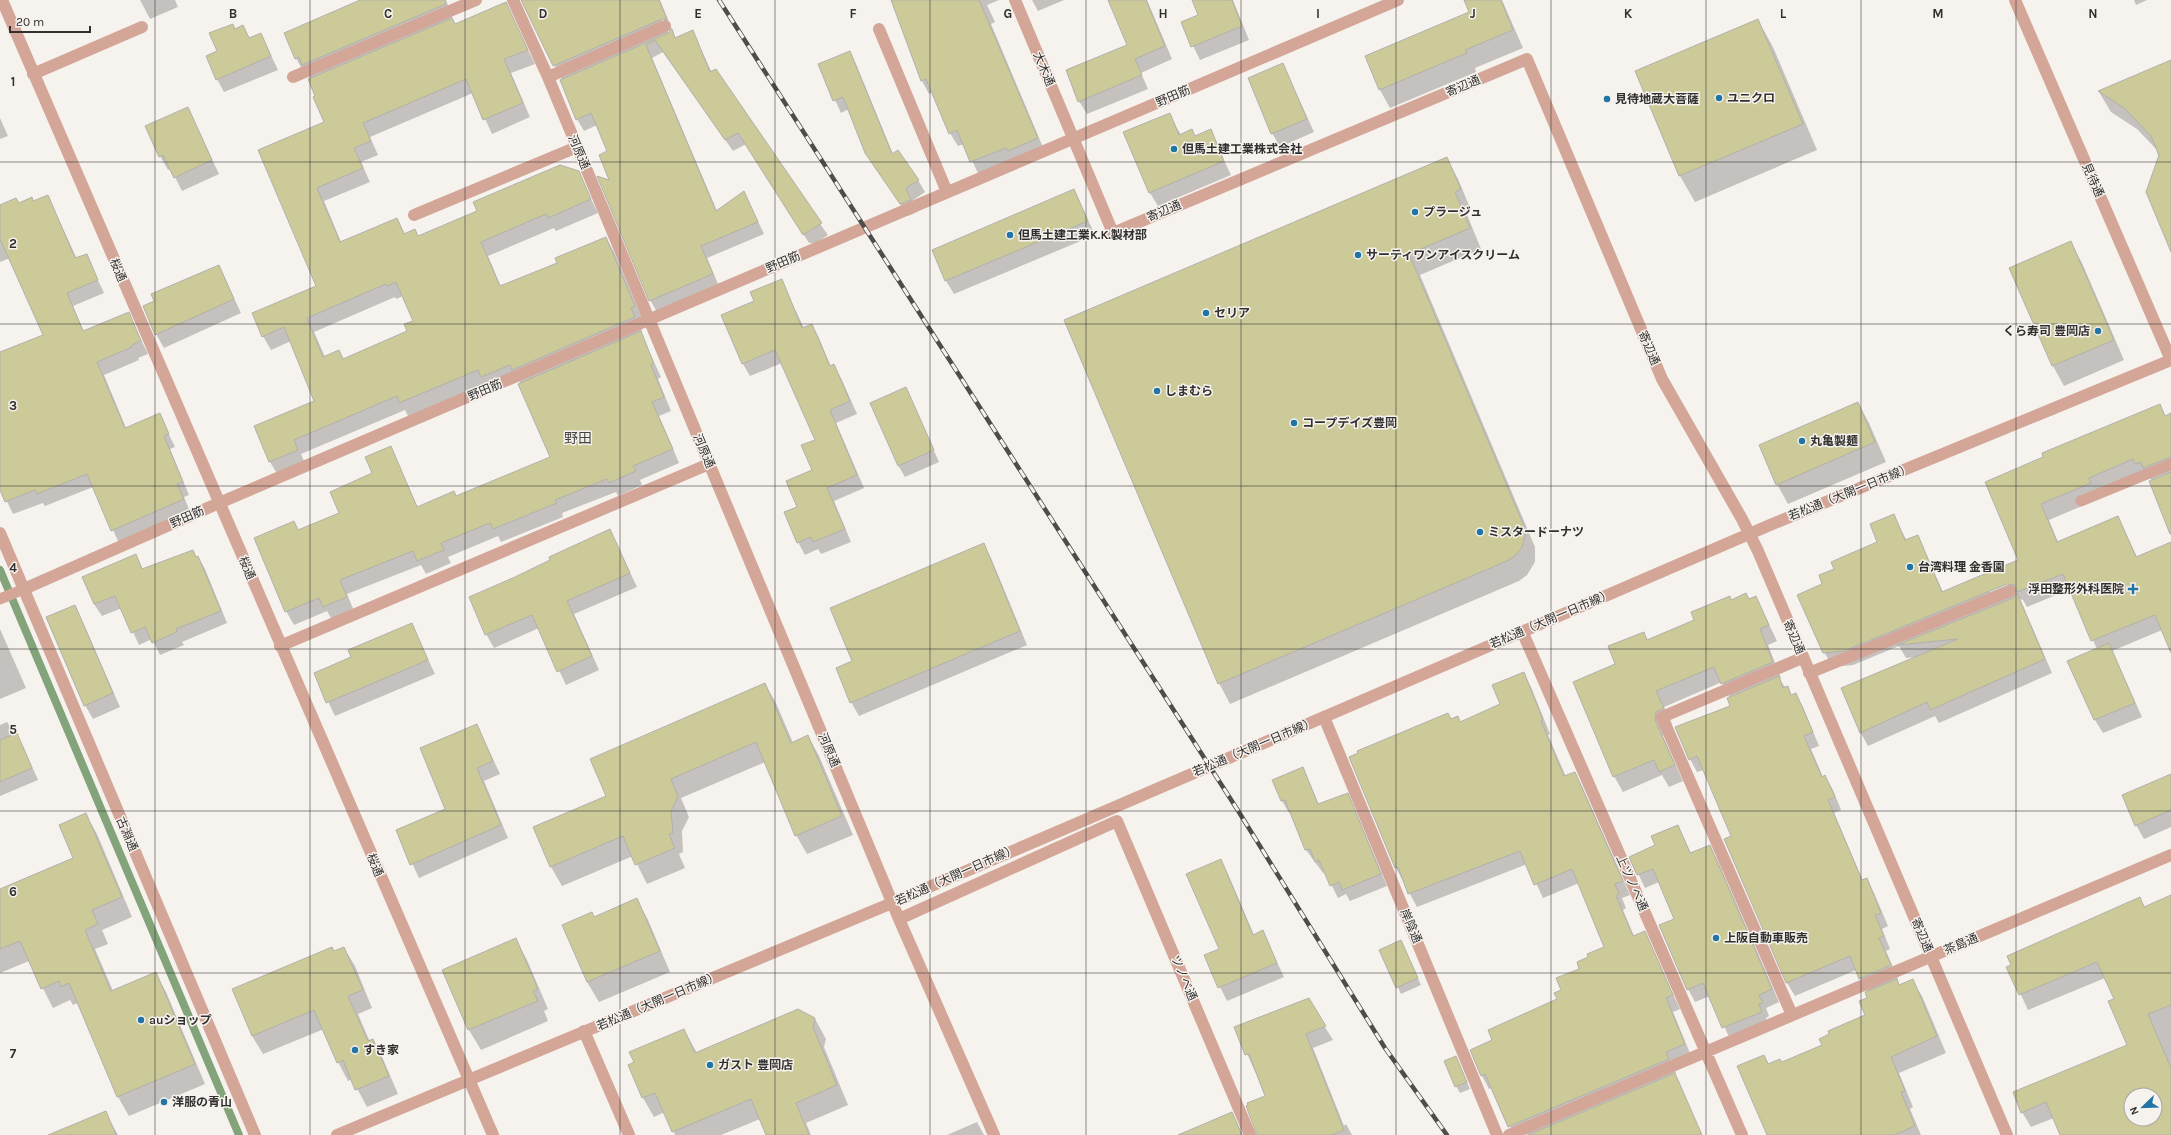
<svg xmlns="http://www.w3.org/2000/svg" width="2171" height="1135" viewBox="0 0 2171 1135" font-family="Karla,'Noto Sans JP',sans-serif">
<style>
.shadow{fill:#0003;fill-rule:evenodd}
.lines{fill:none;stroke-linecap:round;stroke-linejoin:round}
.stream{stroke:#83a37b;stroke-width:8}
.building{fill:#ccca98;stroke:#b1b1ab;fill-rule:evenodd}
.service{stroke:#d3a697;stroke-width:11}
.minor{stroke:#d3a697;stroke-width:12}
.tertiary{stroke:#d3a697;stroke-width:12}
.rail-casing{stroke:#4f4d4c;stroke-width:4.5}
.rail{stroke:#f6f2ee;stroke-width:3;stroke-dasharray:9;stroke-linecap:butt}
.grid{fill:none;stroke:#32302f;stroke-width:1;stroke-opacity:0.55}
.poi-dot{fill:#2175a5;stroke:#f6f2ee;stroke-width:1.5}
.labels{text-anchor:middle;stroke-width:3;stroke-linejoin:round;paint-order:stroke}
.street-label{font-size:12px;fill:#32302f;stroke:#f6f2ee}
.poi-label{font-size:12px;font-weight:bold;fill:#32302f;stroke:#f6f2ee;text-anchor:start}
.quarter-label{font-size:14px;fill:#45423f;stroke:#f6f2ee}
.grid-label{font-size:13px;text-anchor:middle;font-weight:bold;fill:#32302f;stroke:#f6f2ee;stroke-width:3;stroke-linejoin:round;paint-order:stroke}
</style>
<rect width="100%" height="100%" fill="#f6f2ee"/>
<path class="shadow" d="M140,0H175L178,7L150,19Z
M362,0H446L455,25L506,4L535,64L511,73L530,117L492,134L473,93L370,137L378,155L361,162L370,182L324,201L341,242L397,219L405,234L418,237L578,172L598,213L556,231L554,228L488,256L501,287L558,264L606,238L614,252L643,320L638,322L642,331L640,332L661,377L658,379L671,411L659,416L679,463L640,480L642,485L618,496L616,492L562,513L563,517L501,542L498,536L448,557L451,563L426,574L421,565L347,594L354,611L332,620L327,611L294,625L286,611L294,522L299,531L340,513L374,474L390,447L418,508L456,497L551,458L518,378L408,416L405,410L301,454L305,464L278,475L270,462L315,401L291,341L271,350L263,336L317,286L260,151L325,123L311,79L306,70L303,71L296,58ZM403,296L414,321L408,332L344,359L339,351L325,357L314,332L395,297L396,299Z
M522,0H660L676,39L693,32L712,73L828,235L816,243H809L746,144L733,151L663,52L652,58L717,211L744,192L764,234L707,258L719,286L657,312L650,300L611,181L608,152L597,125L584,131L577,119L562,80ZM660,14L670,32L669,33L659,15Z
M892,0H999L987,5L995,22L991,24L1045,152L979,175L964,144L958,146L950,133L933,92L929,94L922,81Z
M1032,0H1064L1038,11Z
M1108,0H1147L1172,59L1141,73L1148,89L1087,114L1079,101L1128,45Z
M1193,0H1233L1249,40L1200,60L1182,23L1200,16Z
M1465,0H1502L1523,48L1475,68L1476,72L1390,108L1380,90L1366,57L1470,12Z
M2134,0H2147L2136,5Z
M1758,20L1773,47L1817,150L1695,202L1680,176L1636,72Z
M243,27L250,39L261,34L278,70L224,92L217,79L218,52L235,30Z
M849,53L856,64L893,154L918,180L925,192L912,201L917,212L908,216L872,163L849,109L841,113L819,65Z
M2171,61V248L2159,158L2156,149L2137,129L2111,112L2099,92Z
M1283,64L1314,132L1280,147L1272,133Z
M188,108L219,174L182,191L171,169L168,170L160,156Z
M1169,114L1181,135L1195,137L1210,131L1231,175L1158,206L1150,193L1125,133Z
M0,118L8,136L0,139Z
M1447,159L1458,179L1471,210L1466,212L1481,249L1420,275L1535,547V562L1527,575L1519,581L1230,704L1219,683Z
M1074,190L1095,235L954,294L946,281Z
M48,196L77,259L86,255L104,293L73,306L84,332L128,313L148,354L138,358L139,360L104,375L126,428L159,414L175,447L170,449L189,495L184,497L190,512L119,543L93,487L45,506L43,503L13,514L0,487V353L44,335L10,258L0,262V206L33,202Z
M2071,243L2082,263L2124,360L2064,386L2053,366L2010,269Z
M219,266L241,313L164,348L156,334Z
M781,280L804,328L812,325L819,338L831,367L834,366L841,378L857,414L836,423L864,488L834,501L851,542L821,554L818,549L805,555L798,542V507L813,471L816,440L782,363L750,376L743,364L755,301Z
M906,388L939,462L905,477L898,465Z
M1858,403L1869,423L1886,462L1788,504L1777,484Z
M2160,405L2171,427V531L2150,477L2049,520L2058,542L2118,517L2137,557L2171,543V650L2162,630L2112,651L2142,717L2103,733L2095,720L2085,695L2097,649L2070,589L2027,607L2023,600L2020,599L2052,673L1939,723L1935,716L1868,746L1861,733L1842,689L1916,657L1906,658L1899,646L1853,665L1833,667L1824,652V585L1835,569L1879,543L1893,515L1907,541L1917,536L1943,592L2019,560L2045,457ZM2011,581L2012,583L1990,592V590Z
M610,530L637,587L574,614L599,670L566,685L539,628L494,648L486,634L516,578Z
M983,545L991,558L1027,645L859,716L851,702L854,661Z
M135,555L143,569L198,557L205,569L227,623L182,642L184,645L160,655L152,639L139,645L122,608L102,616L94,604Z
M1756,597L1777,641L1768,645L1781,678L1779,679L1792,696L1795,694L1803,707L1819,746L1811,749L1823,777L1825,776L1833,790L1841,810L1834,813L1863,881L1867,879L1874,893L1888,926L1882,929L1890,949L1886,951L1898,979H1896L1900,986L1912,980L1922,996L1946,1053L1899,1073L1913,1107L1910,1109L1921,1135H1783L1764,1056L1769,1064L1782,1063L1823,1046L1867,1016L1868,992L1856,970L1795,996L1787,983L1725,840L1733,837L1704,770L1697,772L1690,759L1731,706L1730,698L1722,682L1664,707L1672,724L1665,728L1663,736L1683,781L1669,787L1662,775L1623,792L1614,776L1616,664L1643,633L1648,641L1696,620L1731,601L1749,600Z
M75,606L82,620L120,707L93,719L85,705Z
M412,625L435,674L335,716L315,674L352,658Z
M0,629L26,688L0,699Z
M1523,673L1531,687L1550,734L1548,735L1566,777L1574,773L1582,786L1630,895L1622,898L1626,908L1623,910L1634,936L1644,932L1680,1009L1673,1012L1692,1058L1673,1066L1676,1073H1674L1702,1135H1704H1527L1521,1124L1511,1128L1492,1088L1489,1089L1482,1076L1471,1050L1494,1041L1558,1000L1562,991L1590,958L1605,948L1579,883L1543,898L1527,864L1417,907L1396,868L1350,758L1457,717L1460,723L1502,704Z
M765,684L776,703L793,743L808,736L819,756L853,835L807,854L796,835L765,762L681,798L689,817L682,831L683,852L679,854L685,868L647,884L633,856L562,886L551,867L608,797Z
M7,722L23,746L38,780L0,796V725Z
M477,725L500,774L484,781L508,838L419,878L397,831L447,809Z
M1303,768L1319,805L1347,795L1354,807L1387,886L1350,901L1346,894L1338,898L1325,872L1323,873L1306,850L1291,812L1289,813L1282,801L1273,780Z
M2171,775V827L2144,839L2136,825Z
M86,815L97,834L132,917L102,930L108,944L95,949L113,991L155,973L166,992L205,1084L129,1116L118,1097L78,1003L73,1005L70,1000L53,1008L29,961L0,973V890L74,858Z
M1678,826L1691,853L1709,846L1717,859L1779,1002L1766,1008L1769,1016L1766,1018L1768,1025L1731,1041L1710,996L1695,1002L1688,989L1675,920L1659,882L1645,888L1630,857L1657,846Z
M1220,860L1228,874L1254,935L1263,932L1284,977L1227,1001L1205,956L1220,950Z
M2171,896V1135H2061L2054,1118L2031,1127L2022,1112L2128,1045L2115,1000L2105,978L2028,1010L2008,967L2140,899L2145,907ZM2131,1095H2155V1119H2131Z
M637,900L648,920L670,972L599,1002L587,982L563,925L592,913L594,918Z
M516,940L527,960L548,1009L544,1011L548,1021L481,1050L469,1030L444,970Z
M344,948L355,966L372,1008L358,1014L370,1042L373,1040L383,1059L398,1094L367,1107L352,1079L348,1081L338,1062L324,1029L263,1054L252,1036L233,989Z
M1404,948L1421,985L1401,994L1381,950Z
M1308,1000L1333,1040L1313,1048L1344,1126L1346,1124L1352,1135H1257L1266,1096L1235,1027Z
M815,1019L826,1039L824,1047L848,1105L806,1123L811,1135H767L760,1119L721,1135H675L665,1112L654,1117L643,1098L629,1065L684,1030L697,1053Z
M1456,1057L1470,1089L1460,1093L1456,1086Z
M105,1112L118,1135H50Z
M1232,1113L1243,1135H1180Z
M977,1122L984,1135H947Z"/>
<g class="lines">
<path class="stream" d="M0,570L239,1135"/>
</g>
<path class="building" d="M360,0H445L446,4L302,65L299,57L295,59L284,33Z
M521,0H659L667,19H662L553,66Z
M891,0H979L1038,138L1008,151L1006,148L970,162L957,130L949,134L926,79L921,81Z
M1108,0H1146L1165,46L1135,59L1142,75L1078,102L1066,70L1127,45Z
M1192,0H1232L1242,26L1191,47L1181,22L1198,15Z
M1464,0H1501L1513,30L1465,50L1467,53L1379,90L1365,56L1469,12Z
M506,2L528,50L504,59L523,103L483,120L466,79L363,123L371,141L354,148L363,168L317,188L340,242L397,218L404,234L415,229L418,236L477,211L473,202L560,165L579,171L591,199L548,218L546,214L481,242L500,286L557,263L555,258L606,237L635,306L631,308L635,317L512,370L510,365L481,377L478,370L399,403L397,396L294,440L298,450L269,462L254,426L314,401L284,327L262,337L252,313L316,286L258,150L324,122L313,97L315,96L308,79L452,18L455,24ZM396,282L413,321L404,324L407,331L343,359L339,350L323,357L307,318L386,284L387,286Z
M1758,19L1803,124L1679,176L1635,71Z
M233,24L235,29L243,25L249,38L261,33L271,56L216,80L206,56L217,51L209,33Z
M672,29L675,38L693,30L710,72L716,69L822,223L803,235L738,133L725,140L655,40L646,45L716,211L744,191L758,222L701,246L713,274L649,301L597,176L609,180L599,155L607,151L591,113L576,120L560,80L668,33Z
M850,51L892,154L898,150L919,180L906,188L911,200L900,204L865,153L843,97L833,101L818,64Z
M2171,60V252L2146,192L2159,155L2151,136L2124,108L2098,91Z
M1283,63L1307,119L1271,134L1248,78Z
M188,107L212,160L174,178L163,155L159,157L145,126Z
M1170,113L1179,135L1192,129L1195,136L1211,129L1224,161L1149,193L1123,132Z
M1447,157L1461,189L1455,192L1470,228L1409,254L1524,526L1525,536L1522,547L1516,555L1507,561L1218,684L1064,320Z
M1074,189L1088,221L945,281L932,250Z
M48,195L75,258L87,254L98,280L67,293L83,331L129,312L141,341L132,345V347L97,362L125,428L160,413L169,434L164,436L183,482L177,484L184,499L111,531L87,474L37,494L35,490L5,502L0,490V352L43,335L0,239V205L16,198L19,203L32,197L33,201Z
M2071,241L2114,340L2052,366L2009,268Z
M219,265L234,299L155,335L143,306L154,301L151,294Z
M782,279L802,328L812,324L830,366L834,364L850,401L830,410L857,475L827,488L845,529L813,542L811,537L797,543L784,512L797,507L786,481L812,470L801,445L815,440L775,350L742,364L721,315L754,301L750,292Z
M641,331L654,364L651,365L664,397L652,402L673,449L633,466L636,471L609,483L607,479L555,500L557,503L493,529L490,523L441,543L444,550L417,561L413,551L340,580L347,597L323,607L319,598L285,612L254,538L294,521L298,530L339,513L330,492L372,473L365,457L391,446L417,507L454,491L456,496L550,457L518,384Z
M906,387L934,450L898,466L870,403Z
M1858,402L1875,442L1776,485L1759,445Z
M2160,404L2165,416L2171,413V457L2143,468L2141,462L2135,464L2133,459L2089,478L2091,483L2041,504L2057,542L2118,516L2136,557L2171,542V653L2155,615L2091,641L2063,574L2017,592L2015,585L2007,584L1844,651L1823,653L1797,595L1822,584L1819,575L1834,569L1831,562L1877,542L1870,524L1894,514L1905,540L1918,535L1942,592L1970,580L2018,560L1985,482L2043,457L2042,453Z
M2171,472V534H2170L2149,481Z
M610,529L630,573L567,601L592,656L557,672L532,615L485,635L469,597L515,577L550,560L549,557Z
M984,543L1020,631L850,703L836,668L852,661L830,608Z
M193,550L196,557L198,556L221,611L176,629L177,632L152,643L145,627L131,633L115,596L94,604L82,577L136,554L142,569Z
M1746,593L1749,599L1756,596L1769,625L1760,629L1773,662L1721,684L1714,667L1656,691L1664,708L1656,712L1655,720L1675,765L1659,772L1654,760L1613,777L1573,682L1615,664L1608,646L1644,632L1647,640L1694,620L1691,612L1730,596L1731,600Z
M2017,593L2045,659L1930,710L1927,702L1860,733L1841,688L1958,639L1897,645L2013,598Z
M75,605L113,693L84,706L46,617Z
M412,623L428,660L326,703L314,673L351,657L348,650Z
M2109,643L2135,703L2094,720L2067,661Z
M1524,672L1543,720L1541,721L1564,776L1575,772L1623,881L1615,884L1619,894L1616,896L1633,936L1645,931L1673,995L1666,998L1685,1044L1666,1052L1669,1059L1508,1127L1485,1074L1481,1076L1470,1050L1492,1040L1488,1030L1557,999L1554,993L1561,990L1556,978L1579,969L1577,962L1588,957L1587,954L1604,947L1572,869L1534,885L1520,851L1408,894L1398,867L1395,868L1349,757L1358,753L1357,751L1448,713L1451,719L1458,716L1460,722L1500,704L1492,685Z
M1779,676L1783,688L1788,686L1791,695L1796,693L1813,732L1804,736L1822,777L1825,775L1835,797L1828,800L1862,880L1867,878L1881,913L1875,915L1884,936L1879,938L1891,965L1859,979L1850,956L1786,983L1724,839L1731,836L1697,756L1689,760L1675,727L1730,706L1727,698Z
M765,683L791,743L808,735L842,816L795,836L756,742L671,779L678,797L671,811L673,833L669,834L675,848L635,865L623,836L550,867L533,827L606,796L590,759Z
M477,724L493,761L477,768L501,825L410,865L396,830L445,809L420,748Z
M17,733L32,768L0,782V740Z
M1303,767L1318,804L1348,793L1381,874L1342,890L1339,882L1330,886L1319,860L1315,862L1310,849L1305,850L1285,800L1281,801L1272,780Z
M2171,774V810L2135,826L2122,795Z
M86,813L122,897L92,910L98,924L85,930L111,991L156,972L195,1064L117,1097L69,983L61,987L59,981L41,989L20,941L0,949V889L73,858L59,825Z
M1678,825L1690,853L1710,845L1772,989L1759,995L1763,1003L1759,1004L1762,1012L1722,1028L1703,983L1687,990L1659,925L1674,919L1653,869L1637,875L1629,857L1655,845L1651,836Z
M1221,859L1253,935L1263,930L1277,963L1218,988L1204,955L1219,949L1186,874Z
M2171,895V1005L2148,1014L2171,1068V1135H2060L2046,1102L2021,1113L2013,1092L2127,1045L2108,1001L2114,999L2097,962L2019,995L2006,967L2011,965L2007,956L2140,897L2144,907ZM2131,1095H2155V1119H2131Z
M637,898L660,951L587,982L562,925L592,912L594,917Z
M516,938L538,989L533,991L538,1001L468,1030L442,970Z
M1401,940L1418,978L1396,988L1379,950Z
M332,947L334,951L344,947L363,990L348,996L368,1041L373,1039L389,1076L355,1090L343,1060L337,1063L314,1010L252,1036L232,989Z
M1897,979L1899,985L1913,979L1937,1036L1891,1057L1905,1091L1901,1092L1915,1126L1894,1135H1767L1737,1066L1764,1055L1768,1064L1780,1059L1782,1062L1822,1045L1819,1039L1829,1034L1828,1031L1865,1015L1859,1001L1867,998L1865,992Z
M1309,998L1326,1026L1306,1034L1344,1130L1332,1135H1257L1246,1106L1248,1105L1247,1103L1265,1096L1249,1054L1245,1055L1234,1027Z
M798,1009L815,1018L813,1027L837,1085L796,1103L809,1135H766L751,1099L672,1132L655,1093L642,1098L628,1065L634,1062L629,1052L684,1029L695,1053Z
M1456,1056L1467,1082L1455,1087L1444,1061Z
M1675,1073L1702,1135H1528Z
M106,1111L116,1135H48Z
M1232,1112L1242,1135H1178Z"/>
<g class="lines">
<path class="service" d="M2081,501L2171,464
M0,599L24,589"/>
<path class="minor" d="M2,0L493,1135
M513,0L548,77L899,919L994,1135
M1015,0L1113,233L1527,59L1662,379L1742,519L1758,551L2007,1135
M2015,0L2171,360
M879,29L947,192
M33,74L142,27
M293,77L476,0
M548,77L665,26
M414,215L577,147
M0,533L255,1135
M24,589L219,503L1398,0
M1522,631L1742,1135
M280,646L709,464
M1809,673L2010,591
M1324,717L1497,1135
M899,919L1117,821L1250,1135
M1792,1015L1662,717L1802,658
M584,1031L629,1135
M1509,1135L2171,855"/>
<path class="tertiary" d="M337,1135L892,903L1770,525L2171,360"/>
<g class="rail-casing">
<path id="rail" d="M719,0L1237,809L1385,1048L1447,1135"/>
</g>
<use href="#rail" class="rail"/>
</g>
<path class="grid" d="M155,0V1135M310,0V1135M465,0V1135M620,0V1135M775,0V1135M930,0V1135M1086,0V1135M1241,0V1135M1396,0V1135M1551,0V1135M1706,0V1135M1861,0V1135M2016,0V1135M0,162H2171M0,324H2171M0,486H2171M0,649H2171M0,811H2171M0,973H2171"/>
<g class="poi-dot">
<circle cx="1719" cy="98" r="4"/>
<circle cx="1607" cy="99" r="4"/>
<circle cx="1174" cy="149" r="4"/>
<circle cx="1415" cy="212" r="4"/>
<circle cx="1010" cy="235" r="4"/>
<circle cx="1358" cy="255" r="4"/>
<circle cx="1206" cy="313" r="4"/>
<circle cx="2098" cy="331" r="4"/>
<circle cx="1157" cy="391" r="4"/>
<circle cx="1294" cy="423" r="4"/>
<circle cx="1802" cy="441" r="4"/>
<circle cx="1480" cy="532" r="4"/>
<circle cx="1910" cy="567" r="4"/>
<path d="M2131 583h4v4h4v4h-4v4h-4v-4h-4v-4h4z"/>
<circle cx="1716" cy="938" r="4"/>
<circle cx="141" cy="1020" r="4"/>
<circle cx="355" cy="1050" r="4"/>
<circle cx="710" cy="1065" r="4"/>
<circle cx="164" cy="1102" r="4"/>
</g>
<g class="labels">
<g class="street-label">
<text transform="translate(1044 69) rotate(67)" y="4">大木通</text>
<text transform="translate(1463 86) rotate(-23)" y="4">寄辺通</text>
<text transform="translate(1173 96) rotate(-23)" y="4">野田筋</text>
<text transform="translate(579 152) rotate(67)" y="4">河原通</text>
<text transform="translate(2093 180) rotate(66)" y="4">見待通</text>
<text transform="translate(1164 211) rotate(-23)" y="4">寄辺通</text>
<text transform="translate(783 262) rotate(-23)" y="4">野田筋</text>
<text transform="translate(118 270) rotate(67)" y="4">桜通</text>
<text transform="translate(1649 348) rotate(67)" y="4">寄辺通</text>
<text transform="translate(485 390) rotate(-23)" y="4">野田筋</text>
<text transform="translate(704 451) rotate(67)" y="4">河原通</text>
<text transform="translate(1850 492) rotate(-22)" y="4">若松通（大開一日市線）</text>
<text transform="translate(187 517) rotate(-24)" y="4">野田筋</text>
<text transform="translate(247 568) rotate(67)" y="4">桜通</text>
<text transform="translate(1551 619) rotate(-23)" y="4">若松通（大開一日市線）</text>
<text transform="translate(1794 637) rotate(67)" y="4">寄辺通</text>
<text transform="translate(1254 747) rotate(-23)" y="4">若松通（大開一日市線）</text>
<text transform="translate(829 750) rotate(67)" y="4">河原通</text>
<text transform="translate(127 834) rotate(67)" y="4">古淵通</text>
<text transform="translate(375 865) rotate(67)" y="4">桜通</text>
<text transform="translate(956 875) rotate(-24)" y="4">若松通（大開一日市線）</text>
<text transform="translate(1632 883) rotate(66)" y="4">上ツノベ通</text>
<text transform="translate(1411 926) rotate(67)" y="4">岸陰通</text>
<text transform="translate(1922 935) rotate(67)" y="4">寄辺通</text>
<text transform="translate(1961 944) rotate(-23)" y="4">茶島通</text>
<text transform="translate(1184 978) rotate(67)" y="4">ツノベ通</text>
<text transform="translate(658 1001) rotate(-23)" y="4">若松通（大開一日市線）</text>
</g>
<g class="poi-label">
<text x="1727" y="102">ユニクロ</text>
<text x="1615" y="103">見待地蔵大菩薩</text>
<text x="1182" y="153">但馬土建工業株式会社</text>
<text x="1423" y="216">プラージュ</text>
<text x="1018" y="239">但馬土建工業K.K.製材部</text>
<text x="1366" y="259">サーティワンアイスクリーム</text>
<text x="1214" y="317">セリア</text>
<text x="2090" y="335" text-anchor="end">くら寿司 豊岡店</text>
<text x="1165" y="395">しまむら</text>
<text x="1302" y="427">コープデイズ豊岡</text>
<text x="1810" y="445">丸亀製麺</text>
<text x="1488" y="536">ミスタードーナツ</text>
<text x="1918" y="571">台湾料理 金香園</text>
<text x="2124" y="593" text-anchor="end">浮田整形外科医院</text>
<text x="1724" y="942">上阪自動車販売</text>
<text x="149" y="1024">auショップ</text>
<text x="363" y="1054">すき家</text>
<text x="718" y="1069">ガスト 豊岡店</text>
<text x="172" y="1106">洋服の青山</text>
</g>
<g class="quarter-label">
<text x="578" y="443">野田</text>
</g>
</g>
<g class="grid-label">
<text x="233" y="18">B</text>
<text x="388" y="18">C</text>
<text x="543" y="18">D</text>
<text x="698" y="18">E</text>
<text x="853" y="18">F</text>
<text x="1008" y="18">G</text>
<text x="1163" y="18">H</text>
<text x="1318" y="18">I</text>
<text x="1473" y="18">J</text>
<text x="1628" y="18">K</text>
<text x="1783" y="18">L</text>
<text x="1938" y="18">M</text>
<text x="2093" y="18">N</text>
<text x="13" y="86">1</text>
<text x="13" y="248">2</text>
<text x="13" y="410">3</text>
<text x="13" y="572">4</text>
<text x="13" y="734">5</text>
<text x="13" y="896">6</text>
<text x="13" y="1058">7</text>
</g>
<g transform="translate(2143 1107) rotate(247)"><circle r="19" fill="#f6f2ee" stroke="#a8a4a2"/>
<path d="M0-3L7 15L0 10L-7 15Z" fill="#2175a5"/>
<text y="-6" font-size="11" font-weight="bold" text-anchor="middle" fill="#32302f">N</text>
</g>
<path d="M10 26v6h80v-6" fill="none" stroke="#32302f" stroke-width="2"/>
<text x="16" y="26" font-size="12" fill="#32302f" stroke="#f6f2ee" stroke-width="3" paint-order="stroke">20 m</text>
</svg>
